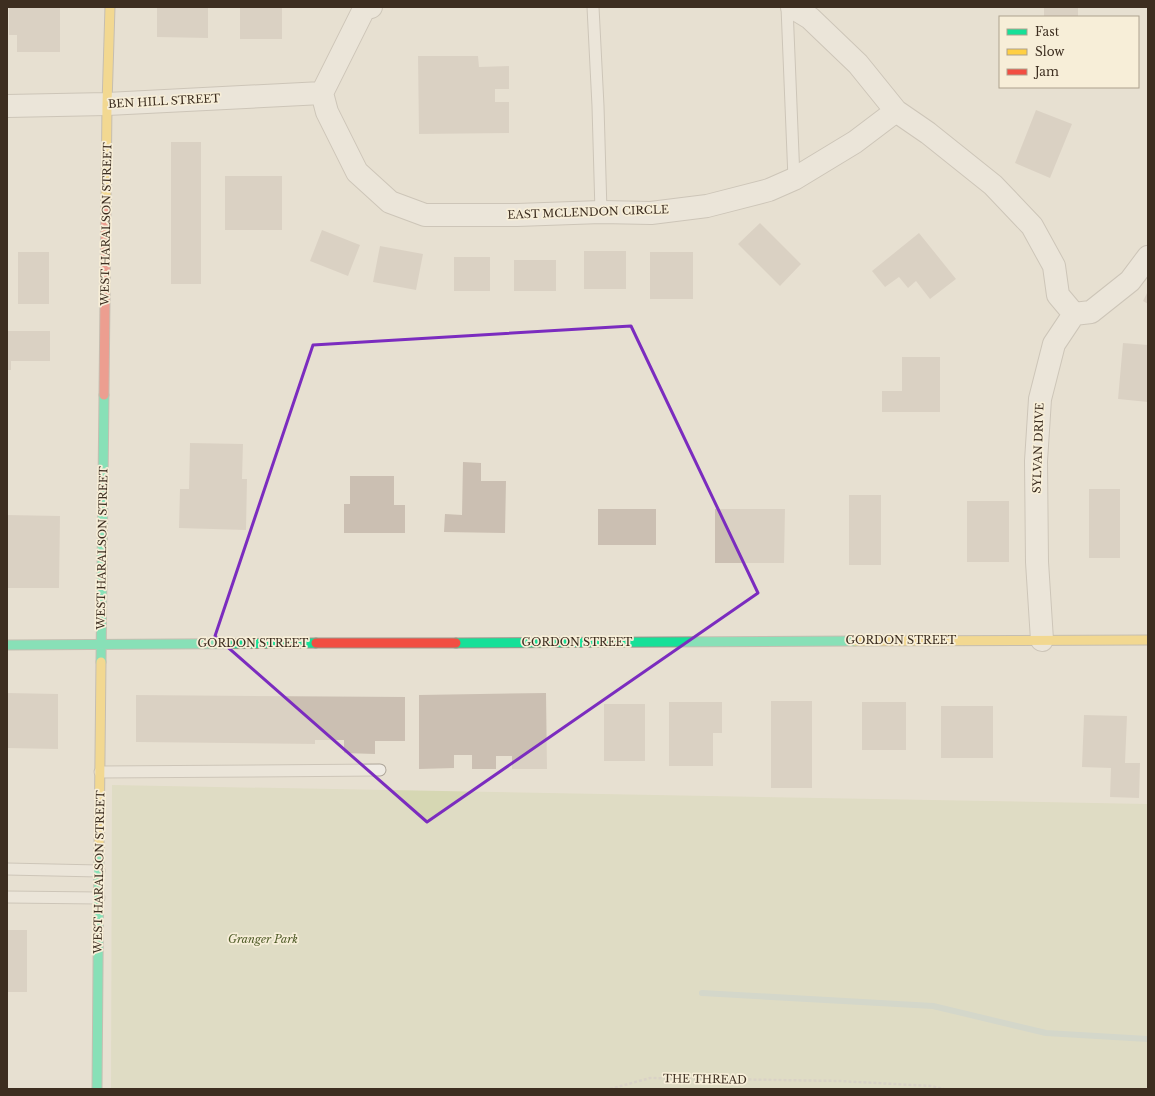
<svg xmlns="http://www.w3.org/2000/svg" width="1155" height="1096" viewBox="0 0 1155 1096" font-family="'Libre Baskerville',serif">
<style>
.park{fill:#d6d7b3}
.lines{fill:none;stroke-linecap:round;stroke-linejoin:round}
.stream{stroke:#bcccc2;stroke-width:6}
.building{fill:#cbbfb2}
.lane-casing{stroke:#ada599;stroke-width:13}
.street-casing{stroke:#ada599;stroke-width:24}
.fast-casing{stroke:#9c958a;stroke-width:11}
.slow-casing{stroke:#9c958a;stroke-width:11}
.jam-casing{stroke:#9c958a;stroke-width:11}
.path{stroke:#c8c2b9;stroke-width:2.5;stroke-dasharray:3 2;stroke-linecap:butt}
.lane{stroke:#efebe3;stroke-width:11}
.street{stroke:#efebe3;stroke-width:22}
.fast{stroke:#16e098;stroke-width:9}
.slow{stroke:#ffcf43;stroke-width:9}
.jam{stroke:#f24e42;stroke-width:9}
.marked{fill:none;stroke:#7b2cbf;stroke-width:3;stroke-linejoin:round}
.labels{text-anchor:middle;stroke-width:3.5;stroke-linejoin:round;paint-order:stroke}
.street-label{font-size:11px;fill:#3d2e20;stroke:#f7eed8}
.park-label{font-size:11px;font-style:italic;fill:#4d5a26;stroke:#f7eed8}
</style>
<rect width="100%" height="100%" fill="#e7e0d1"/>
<path class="park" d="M112,785L1148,804V1089H111Z"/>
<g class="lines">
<path class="stream" d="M702,993L933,1006L1046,1033L1148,1039"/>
</g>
<path class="building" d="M9,7H60V52H17V35H9Z
M157,7H208V38L157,37Z
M240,7H282V39H240Z
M1044,7H1078V17H1044Z
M418,56H478L479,67L509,66V89H495V102H509V133L419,134Z
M1036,110L1072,124L1050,178L1015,163Z
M171,142H201V284H171Z
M225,176H282V230H225Z
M760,223L801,264L780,286L738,244Z
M322,230L360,245L348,276L310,261Z
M919,233L956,279L930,299L916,281L908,288L899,277L885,287L872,271Z
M380,246L423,254L416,290L373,282Z
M584,251H626V289H584Z
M18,252H49V304H18Z
M650,252H693V299H650Z
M454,257H490V291H454Z
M514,260H556V291H514Z
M1148,291V304L1143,301Z
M7,331H50V361H11V370H7Z
M1123,343L1148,345V402L1118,399Z
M902,357H940V412H882V391H902Z
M190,443L243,444L242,479H247L246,530L179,528L180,489H189Z
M463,462L481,463V481H506L505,533L444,532L445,514L462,515Z
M350,476H394V505H405V533H344V504H350Z
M1089,489H1120V558H1089Z
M849,495H881V565H849Z
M967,501H1009V562H967Z
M598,509H656V545H598Z
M715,509H785L784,563H715Z
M7,515L60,516L59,588H7Z
M7,693L58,694V749L7,748Z
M546,693L547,769H512V756H496V769H472V755H454V768L419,769V695Z
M136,695L405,697V741H375V754L344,753V740H315V744L136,742Z
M771,701H812V788H771Z
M669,702H722V733H713V766H669Z
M862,702H906V750H862Z
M604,704H645V761H604Z
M941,706H993V758H941Z
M1084,715L1127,716L1125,763H1140L1139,798L1110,797L1111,768L1082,767Z
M7,930H27V992H7Z"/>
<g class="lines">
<g class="lane-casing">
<path id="lane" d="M593,7L598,106L601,212
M787,7L794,179
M100,772L380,770
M7,869L99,871
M7,897L99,898"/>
</g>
<g class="street-casing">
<path id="street" d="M792,7L810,18L858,64L896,111L928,133L993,185L1032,226L1054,266L1058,295L1074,314
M322,93L327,112L357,172L390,202L425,215H517L601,212L651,213L707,206L769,190L794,179L855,142L896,111
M322,93L364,9L371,7
M7,106L107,104L322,93
M1042,640L1037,562L1036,461L1040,399L1054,344L1074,314L1091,312L1130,281L1148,257"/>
</g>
<g class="fast-casing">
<path id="fast" d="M456,643L855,641
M7,645L316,643
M101,662L104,395
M97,1089L99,849"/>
</g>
<g class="slow-casing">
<path id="slow" d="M106,201L107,104L110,7
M855,641L1148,640
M99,849L101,662"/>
</g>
<g class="jam-casing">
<path id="jam" d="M104,395L106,201
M316,643H456"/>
</g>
<path class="path" d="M610,1089L650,1078L840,1081L931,1086L944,1089"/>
<use href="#lane" class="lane"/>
<use href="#street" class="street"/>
<use href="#fast" class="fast"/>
<use href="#slow" class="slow"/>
<use href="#jam" class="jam"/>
</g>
<path d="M0 0H1155V1096H0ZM631,326L758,593L427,822L215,636L313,345Z" fill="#e7e0d1" fill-opacity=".55" fill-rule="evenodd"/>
<path class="marked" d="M631,326L758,593L427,822L215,636L313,345Z"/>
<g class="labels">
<g class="street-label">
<text transform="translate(164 101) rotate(-3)" y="4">BEN HILL STREET</text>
<text transform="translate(588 212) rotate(-2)" y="4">EAST MCLENDON CIRCLE</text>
<text transform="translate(106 224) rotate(-89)" y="4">WEST HARALSON STREET</text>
<text transform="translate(1038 448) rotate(-88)" y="4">SYLVAN DRIVE</text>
<text transform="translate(102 548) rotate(-89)" y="4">WEST HARALSON STREET</text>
<text x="901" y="644">GORDON STREET</text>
<text x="577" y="646">GORDON STREET</text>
<text x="253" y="647">GORDON STREET</text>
<text transform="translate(99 872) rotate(-89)" y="4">WEST HARALSON STREET</text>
<text transform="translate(705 1079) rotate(1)" y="4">THE THREAD</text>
</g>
<g class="park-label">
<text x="263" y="943">Granger Park</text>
</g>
</g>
<rect width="1155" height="1096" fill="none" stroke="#3d2e20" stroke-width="16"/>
<rect x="999" y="16" width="140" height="72" fill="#f7eed8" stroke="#ada18e"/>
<rect x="1007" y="29" width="20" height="6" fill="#16e098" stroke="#ada18e"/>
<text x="1035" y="36" font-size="12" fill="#3d2e20">Fast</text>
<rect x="1007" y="49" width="20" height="6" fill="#ffcf43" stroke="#ada18e"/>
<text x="1035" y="56" font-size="12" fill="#3d2e20">Slow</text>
<rect x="1007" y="69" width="20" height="6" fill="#f24e42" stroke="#ada18e"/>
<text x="1035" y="76" font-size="12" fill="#3d2e20">Jam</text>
</svg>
